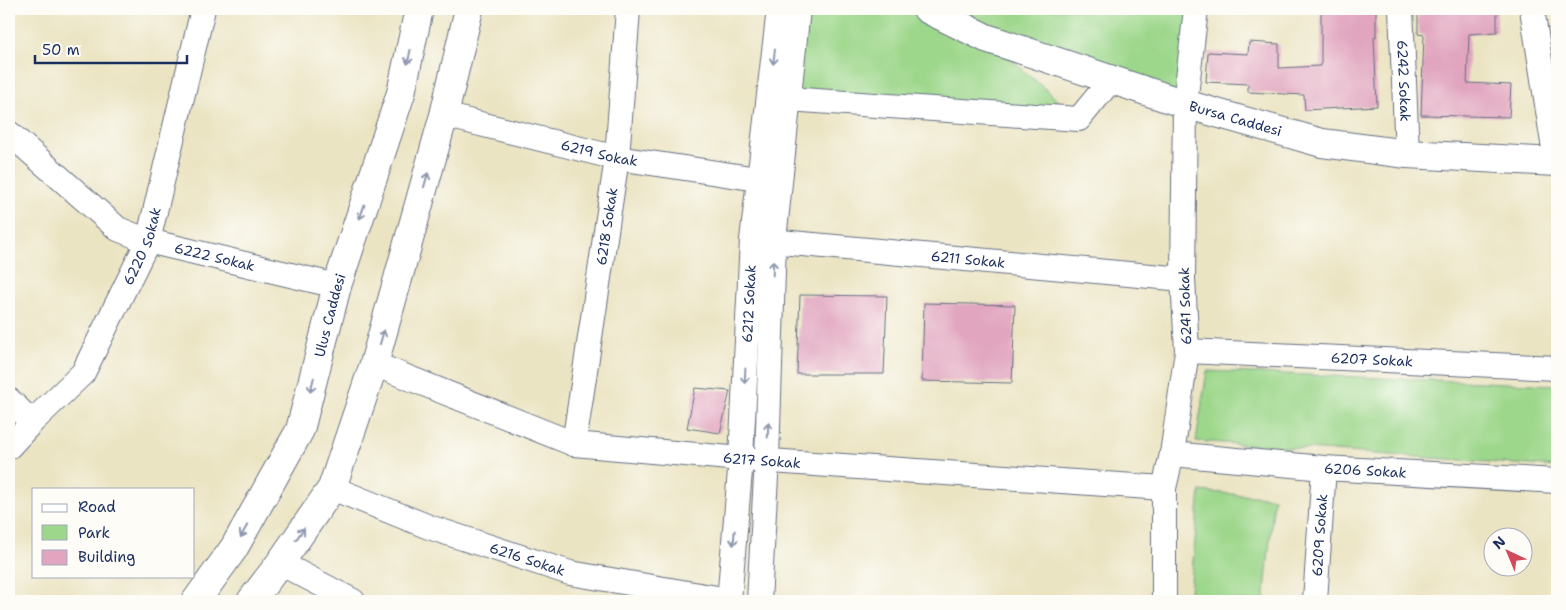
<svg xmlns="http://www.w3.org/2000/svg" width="1566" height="610" viewBox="0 0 1566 610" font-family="'Shantell Sans',sans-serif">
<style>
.green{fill:#9dd78b;stroke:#5c8374}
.building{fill:#e1a5bf}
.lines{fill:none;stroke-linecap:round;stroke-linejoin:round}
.minor-casing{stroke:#646e81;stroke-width:26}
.major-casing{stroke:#646e81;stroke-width:30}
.minor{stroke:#fff;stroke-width:24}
.major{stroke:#fff;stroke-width:28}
.oneway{stroke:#8d97ae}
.labels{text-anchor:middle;stroke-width:4;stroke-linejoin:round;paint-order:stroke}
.street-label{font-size:14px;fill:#1b2f5e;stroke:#fdfcf7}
</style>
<rect width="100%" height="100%" fill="#fdfcf7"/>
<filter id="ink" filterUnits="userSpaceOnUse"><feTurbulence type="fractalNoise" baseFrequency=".02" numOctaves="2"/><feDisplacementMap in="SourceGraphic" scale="10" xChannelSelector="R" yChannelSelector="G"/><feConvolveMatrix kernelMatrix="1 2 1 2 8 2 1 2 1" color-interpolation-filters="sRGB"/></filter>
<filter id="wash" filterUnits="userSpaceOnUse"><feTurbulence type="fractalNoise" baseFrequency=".0096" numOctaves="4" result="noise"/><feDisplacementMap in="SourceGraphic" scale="20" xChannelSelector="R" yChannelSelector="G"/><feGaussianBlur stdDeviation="1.12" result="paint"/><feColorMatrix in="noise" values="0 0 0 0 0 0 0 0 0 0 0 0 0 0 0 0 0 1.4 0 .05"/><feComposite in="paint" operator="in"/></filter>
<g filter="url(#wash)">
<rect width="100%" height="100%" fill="#ebe4c3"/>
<path class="green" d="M798,9H1196L1185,104L988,39L1079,119L788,98Z
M1207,371L1557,385V467L1196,441Z
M1200,491L1274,498L1264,601H1189Z"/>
<g id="blocks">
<path class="building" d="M1321,9H1376V37H1374L1377,106L1305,110L1304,95L1248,92V84L1206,82L1208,52L1248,54L1249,42L1279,44V68L1321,66Z
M1418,9H1497V32L1469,34L1467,83L1511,85L1509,117L1421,115L1424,35L1418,34Z
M800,295L887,296L884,374H797Z
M924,303L1015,305L1012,383L922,381Z
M695,388L730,391L720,433L687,428Z"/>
</g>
</g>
<g filter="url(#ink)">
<use href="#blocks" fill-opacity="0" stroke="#646e81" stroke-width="1"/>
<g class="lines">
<g class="minor-casing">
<g id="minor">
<path id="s1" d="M1401,9L1407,154"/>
<path d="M1532,9L1556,162"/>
<path d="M773,98L1079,119L1111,80"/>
<path id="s2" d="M444,115L617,158L758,179"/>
<path id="s3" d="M9,133L118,229L148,241L337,286"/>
<path id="s4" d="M759,240L1183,279"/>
<path id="s5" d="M1187,351L1557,368"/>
<path id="s6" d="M374,364L574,444L741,459L1164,488"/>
<path d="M9,400L32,422"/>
<path id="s7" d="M574,444L617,158L628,9"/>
<path id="s8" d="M9,447L32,422L83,373L148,241L203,9"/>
<path id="s9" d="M1172,454L1324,468L1557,481"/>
<path id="s10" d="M332,488L429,527L570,573L729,600"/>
<path d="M280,563L353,601"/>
<path id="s11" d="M729,601L741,459L752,240L779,9"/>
<path d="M759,601L767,459L774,240L798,9"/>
<path d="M1164,601V488L1172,454L1187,351L1183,279L1185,104L1196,9"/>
<path id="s12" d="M1315,601L1324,468"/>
</g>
</g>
<g class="major-casing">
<g id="major">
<path id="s13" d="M927,9L986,38L1185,104L1322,143L1407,154L1557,162"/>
<path id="s14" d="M196,601L234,548L300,430L337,286L401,93L419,9"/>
<path d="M251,601L280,563L332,488L374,364L444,115L469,9"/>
</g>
</g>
<use href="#minor" class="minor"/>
<use href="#major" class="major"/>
</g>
<defs><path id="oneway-shaft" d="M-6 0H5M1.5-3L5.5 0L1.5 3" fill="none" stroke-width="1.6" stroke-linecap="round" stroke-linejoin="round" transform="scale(1.25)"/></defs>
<g class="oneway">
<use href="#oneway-shaft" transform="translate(409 57) rotate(102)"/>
<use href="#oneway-shaft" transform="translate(774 57) rotate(97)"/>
<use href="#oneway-shaft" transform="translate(426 180) rotate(-74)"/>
<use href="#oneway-shaft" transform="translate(362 212) rotate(109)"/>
<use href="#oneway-shaft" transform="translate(773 268) rotate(-88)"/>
<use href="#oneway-shaft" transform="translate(382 337) rotate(-74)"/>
<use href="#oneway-shaft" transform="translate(745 376) rotate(93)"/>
<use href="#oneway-shaft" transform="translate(312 385) rotate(104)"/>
<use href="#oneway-shaft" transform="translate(768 430) rotate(-88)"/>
<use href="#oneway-shaft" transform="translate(244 531) rotate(119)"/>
<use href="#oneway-shaft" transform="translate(300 534) rotate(-55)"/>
<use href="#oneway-shaft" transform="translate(734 538) rotate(95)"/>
</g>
</g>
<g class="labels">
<g class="street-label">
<text dy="5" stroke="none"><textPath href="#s1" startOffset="72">6242 Sokak</textPath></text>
<text dy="5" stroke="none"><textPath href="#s13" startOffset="328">Bursa Caddesi</textPath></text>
<text dy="5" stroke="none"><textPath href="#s2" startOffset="160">6219 Sokak</textPath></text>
<text dy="5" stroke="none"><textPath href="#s7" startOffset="220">6218 Sokak</textPath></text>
<text dy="5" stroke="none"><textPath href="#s8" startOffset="245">6220 Sokak</textPath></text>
<text dy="5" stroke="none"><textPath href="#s3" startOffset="246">6222 Sokak</textPath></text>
<text dy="5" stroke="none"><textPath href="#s4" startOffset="210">6211 Sokak</textPath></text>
<text dy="5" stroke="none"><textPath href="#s11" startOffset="298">6212 Sokak</textPath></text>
<text transform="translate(1185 306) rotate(-92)" y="5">6241 Sokak</text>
<text dy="5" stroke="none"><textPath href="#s14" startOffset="319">Ulus Caddesi</textPath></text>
<text dy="5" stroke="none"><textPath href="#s5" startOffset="185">6207 Sokak</textPath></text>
<text dy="5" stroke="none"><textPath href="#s6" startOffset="404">6217 Sokak</textPath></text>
<text dy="5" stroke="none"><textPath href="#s9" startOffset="194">6206 Sokak</textPath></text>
<text dy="5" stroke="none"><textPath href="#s12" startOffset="66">6209 Sokak</textPath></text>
<text dy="5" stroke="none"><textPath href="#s10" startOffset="208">6216 Sokak</textPath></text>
</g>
</g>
<rect width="1566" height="610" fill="none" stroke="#fdfcf7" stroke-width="30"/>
<rect x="32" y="488" width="162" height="90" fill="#fdfcf7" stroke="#a3aaba"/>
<rect x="42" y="504" width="25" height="8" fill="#ffffff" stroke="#a3aaba"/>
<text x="78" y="512" font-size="15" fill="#1b2f5e">Road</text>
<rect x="42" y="525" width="25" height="15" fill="#9dd78b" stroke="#a3aaba"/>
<text x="78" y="538" font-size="15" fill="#1b2f5e">Park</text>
<rect x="42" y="550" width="25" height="15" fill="#e1a5bf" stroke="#a3aaba"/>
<text x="78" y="562" font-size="15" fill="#1b2f5e">Building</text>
<g transform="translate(1508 552) rotate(316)"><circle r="24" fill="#fdfcf7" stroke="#a3aaba"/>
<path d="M0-4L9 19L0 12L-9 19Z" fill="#d1495b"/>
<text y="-8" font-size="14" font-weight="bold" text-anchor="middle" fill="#1b2f5e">N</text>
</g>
<path d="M35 55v8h152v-8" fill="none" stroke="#1b2f5e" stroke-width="2.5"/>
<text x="42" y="55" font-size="15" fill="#1b2f5e" stroke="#fdfcf7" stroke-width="4" paint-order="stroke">50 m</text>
</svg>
